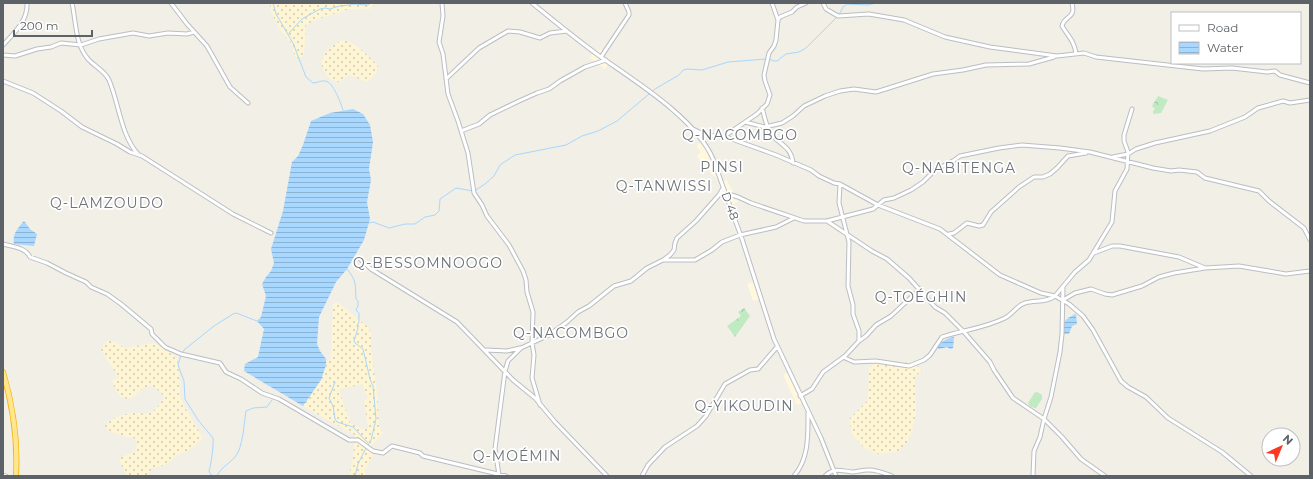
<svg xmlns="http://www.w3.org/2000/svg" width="1313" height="479" viewBox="0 0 1313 479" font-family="Montserrat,sans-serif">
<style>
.commercial{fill:#fff8dd}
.forest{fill:url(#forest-crowns)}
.sand{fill:url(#sand-dots);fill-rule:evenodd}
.water{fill:url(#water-rules)}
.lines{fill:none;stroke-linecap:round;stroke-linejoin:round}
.stream{stroke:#a8d7ff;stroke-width:1}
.minor-casing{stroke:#babec3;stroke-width:5}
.highway-casing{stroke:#f7b000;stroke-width:6}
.minor{stroke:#fff;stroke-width:3}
.highway{stroke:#ffe68f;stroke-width:4.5}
.labels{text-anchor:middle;stroke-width:3.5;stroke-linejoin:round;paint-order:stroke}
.street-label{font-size:12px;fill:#5d6268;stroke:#fff}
.quarter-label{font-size:14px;letter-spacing:1px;fill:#6e747a;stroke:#fff}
</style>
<defs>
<pattern id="forest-crowns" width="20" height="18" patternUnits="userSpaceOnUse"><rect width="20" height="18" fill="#c0ebc2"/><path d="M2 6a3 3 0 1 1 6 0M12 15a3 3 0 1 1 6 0" fill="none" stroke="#9fc2a1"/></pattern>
<pattern id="sand-dots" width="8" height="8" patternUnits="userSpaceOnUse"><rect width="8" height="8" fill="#fef5d4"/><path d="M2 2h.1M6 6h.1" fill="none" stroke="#d1cab0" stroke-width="1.8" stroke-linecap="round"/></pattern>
<pattern id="water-rules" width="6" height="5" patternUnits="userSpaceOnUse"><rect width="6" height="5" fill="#a8d7ff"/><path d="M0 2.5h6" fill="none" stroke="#8cb2d2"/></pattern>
</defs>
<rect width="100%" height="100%" fill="#f1efe6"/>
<path class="commercial" d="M600,49L604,53L602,57L609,63L605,69L590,58L594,52L596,53Z
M702,141L707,147L719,177L716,178L704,166L697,156L701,152L696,146Z
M727,180L738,202L730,206L721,182Z
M755,281L760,299L753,301L747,284Z
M788,372L803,402L797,405L783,375Z"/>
<path class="forest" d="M1158,96L1168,100L1161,113L1153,114V111L1155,109L1152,106Z
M744,308L750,316L735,337L727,326L741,316L738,312Z
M1035,392L1039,393L1042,395V399L1036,408L1031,407L1028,403Z"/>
<path class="sand" d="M270,3H376L370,9H349L315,20L306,25L304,56L296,59L290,41L280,30L271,12Z
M343,40C354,41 370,57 378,66L376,74L367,82L349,75L339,82L332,80C329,77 325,74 323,70C317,56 332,45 343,40Z
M337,302L368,327L371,334V348L378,400L379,426L383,433L371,446L373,455L365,469L366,476H349L353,459L355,435L303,406L321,380L326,365L331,357L333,304ZM362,384L368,398L364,400L368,429H363L350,423L339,390Z
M110,340L125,348L154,343L175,356L178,360L180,395L185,408L203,438L196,445L185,452L179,454L165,465L152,468L147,476L126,475L119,460L121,457L135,452L137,443L134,438C125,436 109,434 105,426C112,417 125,413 136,413C140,412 143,414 146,414C154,413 161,404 164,397C161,392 153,384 146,387C141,389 137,394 133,397C121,404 114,388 112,380L119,378L101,350L106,342Z
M876,361L890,363L901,362L914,363L922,370L915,377L916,412L913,427L908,442L898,451L877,454L864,448L852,434L849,419L868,400L869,369Z"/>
<path class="water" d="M353,109L363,114L370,125L373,142L369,169L371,180L367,202L370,219L364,240L347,269L336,282L319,317L317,344L320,351L326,359V365L321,380L303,406L244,371L245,364L258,357L264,329L257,321L261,317L266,296L262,284L266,277L271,271L274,263L271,249L283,211L292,162L298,156L303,145L311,121L330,113Z
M24,221L30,229L37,234L34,246L14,244C12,234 18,228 24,221Z
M1075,314H1076L1077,324L1072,326L1069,334H1064C1063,321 1064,320 1075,314Z
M954,337L953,348L950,349L947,347L939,349L937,347C941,342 947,338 954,337Z"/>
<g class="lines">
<path class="stream" d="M273,3L276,14L293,43L306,77L313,83C317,83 322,80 325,81C333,81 341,104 343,110
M839,15L843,7L847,4L868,5L876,3
M289,33L302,19L320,9L325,8L330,9L339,6L350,5L354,4L368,5L370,3
M769,59L774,61H777L786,54L799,52L806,48L837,17
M476,190L485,184L494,176L500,165L515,155L566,145L582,136L598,131L617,121L655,89L679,75L683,70L687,69L702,70L728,62L766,59
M369,223L373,222L389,228L405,224H415L425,217L435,215L439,211L440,199L456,188L473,191
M347,269C357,281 355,284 356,299L358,301V306L356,310L359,313V322L357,326L358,328L354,341L355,343L363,349L370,379L373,386L376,419L371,440L368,445
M335,382L329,398L333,406L335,419L337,422L353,427L368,443
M215,476L211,475L209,471C211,466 214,443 213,438L198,420L185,399L184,381L178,365L181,355L184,350L214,326L233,314L236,313L257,321
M217,476C221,467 229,464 235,457C243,448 244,423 246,411L253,408L267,407L272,400
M355,476L358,464L366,448"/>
<g class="minor-casing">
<path id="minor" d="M72,3C76,21 75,44 88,59C94,66 105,71 109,80C119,103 121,136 138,154
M171,3L187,24L207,46L230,87L248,103
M442,3L443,16L439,42L443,54L448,94L458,121L468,153L474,193L482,205L487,216L509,245L523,271L526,280L527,292L533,312L532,343L534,355L532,378L540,405
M532,3C554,21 575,38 598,55C633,80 696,118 713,159L742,239L774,339L821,438L836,476
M772,3L778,20
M823,3L826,9L838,16L869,14L904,20L945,37L990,47L1057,56L1084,53L1096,57L1203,69L1232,68L1267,72L1275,71L1280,75L1310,83
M1072,3C1076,20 1065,14 1062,26C1068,36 1075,42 1076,54
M3,45C14,33 28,21 27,3
M3,55L15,56L37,49L51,47L61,43L81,45L99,39L133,33L149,36L168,33L187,34L194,32
M601,57L629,15V12L625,3
M446,79L479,48L508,31L520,32L540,38L550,33L567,31
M3,81L33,93L61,111L82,127L117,144L130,152L142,156L233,214L271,233
M762,108C765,117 766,128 772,135C782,146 791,147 793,163
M745,122L765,127L782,123L793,116L804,106L825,96L840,91L854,89L876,92L933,74L963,70L986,65L1029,64L1054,57
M693,129L703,134L729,138L776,155L811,170L819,176L834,183L840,184L878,205L940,229L1000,275L1041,293L1055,296L1069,304L1083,316L1093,330L1121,381L1128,387L1146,397L1168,418L1222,452L1251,476
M461,131L479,124L490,115L519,101L537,93L549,89L560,81L585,67L606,60
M723,137L757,114L767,104L770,95L765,81L764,75L769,53L774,46L776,40L778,20L780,17L792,12L797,7L806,3
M1113,157L1128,154L1136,149L1155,143L1210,131L1245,117L1258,108L1283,101L1290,103L1310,100
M840,184L839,203L849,242L848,286L853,305V314L859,331V341
M719,195L725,193L738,197L751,203L804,221H827L873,209L884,200L894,198L911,190L923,182L935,170L953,161L960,156L999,148L1022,145L1060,148L1090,152L1153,168L1171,171L1179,170L1197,172L1205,178L1259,191L1269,201L1304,228L1310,240
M827,221L872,251L887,259L909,278L935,307L945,313L964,332L990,362L994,370L1013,398L1044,419L1062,437L1081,459L1105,476
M949,234L954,233L967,223L979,226L983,225L991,212L1019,187L1034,177H1043L1050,174L1057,168L1068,156L1086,153
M3,244C13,247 25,247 30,257L47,263L66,273L86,282L91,287L107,294L121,304L151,329L152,334L165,347L181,354L220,363L226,372L241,379L262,393L279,399L349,440H358L373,451L383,453L392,446L420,453L423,456L506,476
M1094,253L1112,246H1120L1179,257L1205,268L1239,266L1286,274L1310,271
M360,259L371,269L457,322L513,380L535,398L555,422L607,476
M664,260H695L712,250L722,242L740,235L776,227L794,218
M1063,300L1075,293L1091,289L1105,294L1112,295L1142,286L1159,277L1174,273L1205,268
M486,350L507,351L520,348
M843,357L854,362L876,361L909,366L924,360L930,355L942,337C963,330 985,328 1005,318C1012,315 1017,305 1025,303C1035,300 1046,303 1055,296L1075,272L1089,260L1112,222L1115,191L1127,169L1128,152L1124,141V135L1132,109
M800,396L812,389L823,372L845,356L859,341L866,336L876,325L891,316L920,289
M3,475L6,476
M499,475L495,449L505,371L508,361L521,348L549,335L567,322L578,312L589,306L614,286L631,281L647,268L663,260L670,255L674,250L675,243L677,238L696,221L719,195L723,188
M642,476L648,465L665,447L697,426L706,416L725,384L750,370L758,369L777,347
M794,476C809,459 808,435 808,413
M825,476C834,467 841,471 852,472C857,472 862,470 867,470C876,469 884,473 892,476
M1033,476L1034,451L1040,437L1044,419L1051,397L1060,352L1062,334L1063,287"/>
</g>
<g class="highway-casing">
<path id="highway" d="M3,372C13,406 18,441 16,476"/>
</g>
<use href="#minor" class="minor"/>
<use href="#highway" class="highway"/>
</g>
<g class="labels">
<g class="street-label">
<text transform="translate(730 206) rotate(70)" y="4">D 48</text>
</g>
<g class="quarter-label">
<text x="740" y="140">Q-NACOMBGO</text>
<text x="722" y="172">PINSI</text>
<text x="959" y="173">Q-NABITENGA</text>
<text x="664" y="191">Q-TANWISSI</text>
<text x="107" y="208">Q-LAMZOUDO</text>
<text x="428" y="268">Q-BESSOMNOOGO</text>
<text x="921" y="302">Q-TOÉGHIN</text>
<text x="571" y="338">Q-NACOMBGO</text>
<text x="744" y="411">Q-YIKOUDIN</text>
<text x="517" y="461">Q-MOÉMIN</text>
</g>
</g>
<rect width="1313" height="479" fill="none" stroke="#5d6268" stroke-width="8"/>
<rect x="1171" y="12" width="130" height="52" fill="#ffffff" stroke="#bec0c3"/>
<rect x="1179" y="25" width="20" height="6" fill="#ffffff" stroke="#bec0c3"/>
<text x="1207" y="32" font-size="12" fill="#5d6268">Road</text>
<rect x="1179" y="42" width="20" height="12" fill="url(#water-rules)" stroke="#bec0c3"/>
<text x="1207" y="52" font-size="12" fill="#5d6268">Water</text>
<g transform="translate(1281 447) rotate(44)"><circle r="19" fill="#ffffff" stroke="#bec0c3"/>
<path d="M0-3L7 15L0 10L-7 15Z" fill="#fb3922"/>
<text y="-6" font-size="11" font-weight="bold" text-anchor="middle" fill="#5d6268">N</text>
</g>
<path d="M14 30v6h78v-6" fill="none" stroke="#5d6268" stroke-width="2"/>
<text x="20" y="30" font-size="12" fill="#5d6268" stroke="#ffffff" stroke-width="3" paint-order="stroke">200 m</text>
</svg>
